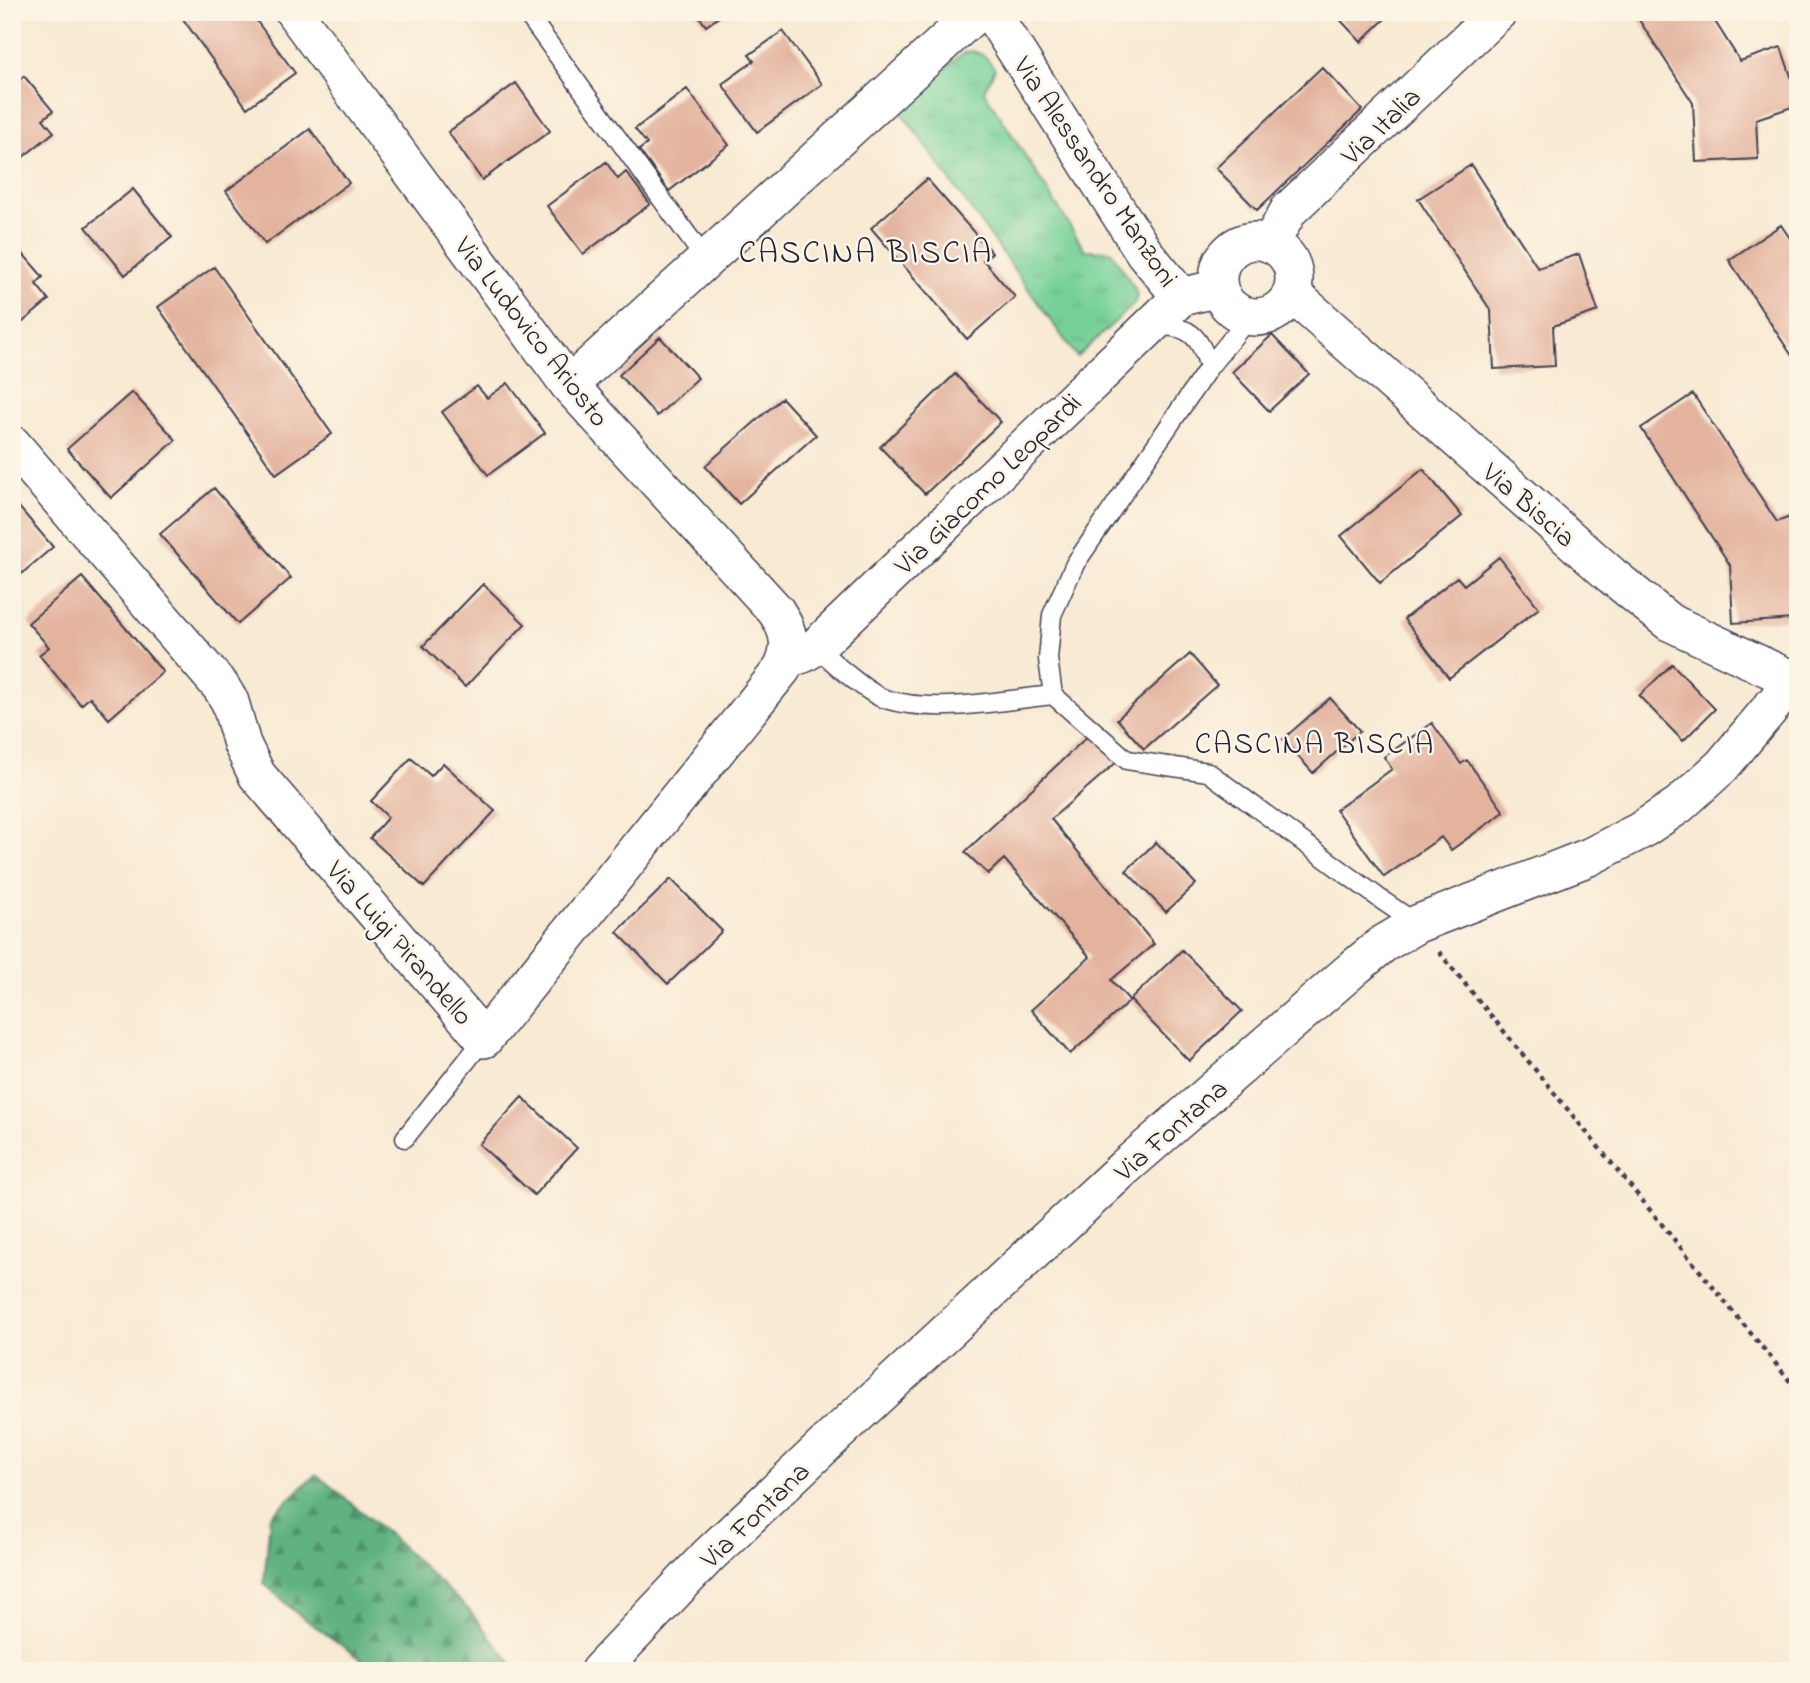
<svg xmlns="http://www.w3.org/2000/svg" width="1810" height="1683" viewBox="0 0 1810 1683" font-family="'Indie Flower',sans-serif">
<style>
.grass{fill:url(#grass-tufts);stroke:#4c7a6a;stroke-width:2}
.forest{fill:url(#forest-firs);stroke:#416a5e;stroke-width:2}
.building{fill:#e3b39e}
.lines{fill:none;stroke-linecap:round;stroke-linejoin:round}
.lane-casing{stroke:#424052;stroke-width:21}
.street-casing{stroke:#424052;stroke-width:40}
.path{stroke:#424052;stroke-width:4.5;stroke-dasharray:5 5;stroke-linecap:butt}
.lane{stroke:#fff;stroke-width:18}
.street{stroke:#fff;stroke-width:37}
.labels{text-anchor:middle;stroke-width:5;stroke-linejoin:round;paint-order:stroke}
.street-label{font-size:28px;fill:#22223b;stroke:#fcf5e5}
.neighbourhood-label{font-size:30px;letter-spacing:2px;fill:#22223b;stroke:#fcf5e5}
.quarter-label{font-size:32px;letter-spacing:2px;fill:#22223b;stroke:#fcf5e5}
</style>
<defs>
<pattern id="grass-tufts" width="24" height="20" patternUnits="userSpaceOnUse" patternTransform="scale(1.75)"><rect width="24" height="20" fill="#76d198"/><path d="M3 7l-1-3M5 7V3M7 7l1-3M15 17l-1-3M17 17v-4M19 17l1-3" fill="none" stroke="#66b384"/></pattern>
<pattern id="forest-firs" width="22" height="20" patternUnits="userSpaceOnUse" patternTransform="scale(1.75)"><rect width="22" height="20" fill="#60b380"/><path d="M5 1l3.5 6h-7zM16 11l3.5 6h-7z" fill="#4f916a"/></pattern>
</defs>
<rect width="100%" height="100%" fill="#fcf5e5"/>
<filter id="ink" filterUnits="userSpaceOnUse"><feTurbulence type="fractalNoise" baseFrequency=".0143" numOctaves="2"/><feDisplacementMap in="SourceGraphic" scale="14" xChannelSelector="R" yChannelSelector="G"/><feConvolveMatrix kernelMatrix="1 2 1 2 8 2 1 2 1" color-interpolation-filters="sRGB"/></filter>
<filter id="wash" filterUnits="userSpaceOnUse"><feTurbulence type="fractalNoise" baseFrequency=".00686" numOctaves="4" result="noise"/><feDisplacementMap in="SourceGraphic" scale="28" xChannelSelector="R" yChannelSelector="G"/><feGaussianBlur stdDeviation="1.57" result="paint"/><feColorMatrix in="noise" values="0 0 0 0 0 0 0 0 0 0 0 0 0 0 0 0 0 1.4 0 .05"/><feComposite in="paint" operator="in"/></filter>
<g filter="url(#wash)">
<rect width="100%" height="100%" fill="#f8ead3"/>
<path class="grass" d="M973,51L985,56L995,69L984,91L1085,250L1111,251L1135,289L1137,296L1134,304L1077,357L899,109L959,56L966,52Z"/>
<path class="forest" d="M316,1474L388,1534L468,1609L518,1671H378L295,1612L264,1583L270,1517Z"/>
<g id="blocks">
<path class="building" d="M178,12H250L295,73L247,108Z
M696,12H726L706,26Z
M1333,12H1392L1361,42Z
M1634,12H1709L1740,61L1781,47L1798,97V105L1756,119L1758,159L1696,162L1693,103Z
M783,31L822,84L757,132L722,84L754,61L749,55Z
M1322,67L1362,110L1257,210L1216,168Z
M24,76L53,111L43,119L54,132L12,166V86Z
M516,83L550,131L482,180L448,132Z
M687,89L729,145L669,191L639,150L647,144L635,129Z
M310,129L349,183L265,244L226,191Z
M606,162L618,179L626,172L650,204L583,254L547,206Z
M1471,165L1538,268L1579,254L1598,311L1553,326L1555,366L1494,369L1491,311L1418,199Z
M927,179L992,253L983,260L1015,297L967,339L871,228Z
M133,189L172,237L125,275L86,227Z
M1781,225L1798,250V357L1794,359L1729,260Z
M12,241L43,277L36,284L49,300L12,331Z
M214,267L332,434L276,474L158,307Z
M1272,335L1309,374L1269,411L1232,372Z
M660,337L698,378L657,416L619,375Z
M955,374L1001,422L925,494L880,447Z
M508,383L545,433L488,475L442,412L477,386L487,398Z
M132,392L176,440L111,498L67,449Z
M1693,394L1777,522L1798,514V578L1792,580L1794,619L1733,623L1730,565L1641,428Z
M782,398L816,435L739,504L705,466Z
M1423,469L1462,516L1380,583L1341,536Z
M214,488L291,578L238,624L160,534Z
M12,499L53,547L12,582Z
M1499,557L1539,608L1449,678L1404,619L1457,577L1464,585Z
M82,577L163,672L109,719L90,697L81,705L39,655L49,647L28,623Z
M483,584L525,624L465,687L423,646Z
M1190,654L1217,685L1144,749L1117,719Z
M1672,664L1715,709L1683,741L1639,696Z
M1330,698L1360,731L1313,773L1283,739Z
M1432,723L1461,764L1467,760L1504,812L1451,850L1441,837L1384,877L1336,810L1392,769L1384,757Z
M1091,733L1118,761L1051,819L1154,944L1111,980L1130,1001L1070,1054L1031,1010L1090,957L1004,859L988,874L965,852Z
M411,758L431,776L443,763L495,811L424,887L370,838L388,817L371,801Z
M1156,842L1196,884L1166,912L1126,871Z
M671,879L722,931L668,984L617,932Z
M1182,950L1242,1011L1189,1061L1130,1000Z
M522,1097L577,1148L534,1195L479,1144Z"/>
</g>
</g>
<g filter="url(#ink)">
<use href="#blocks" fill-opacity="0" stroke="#424052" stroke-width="2"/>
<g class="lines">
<g class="lane-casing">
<path id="lane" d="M526,12L705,259
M1250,316L1209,367L1075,564L1052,615L1048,659L1053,695L1127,760L1208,772L1383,901L1417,924
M1155,327C1189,324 1200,336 1209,367
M817,646C829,660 867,693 885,699C937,715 1000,700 1053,695
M405,1138L484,1039"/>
</g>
<g class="street-casing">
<path id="street" d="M991,12L1144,252L1181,297L1219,288
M1218 279a38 38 0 1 1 76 0a38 38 0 1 1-76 0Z
M1270,244L1289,210L1498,12
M1291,293L1611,575L1669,622L1793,680
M569,385L977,12
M12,444L221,687L230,702L242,744L257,775L484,1039L782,669C793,646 789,631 776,611L569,385L294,12
M787,659L803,654L817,646L1181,297
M599,1671L708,1556L828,1442L1125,1167L1355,967L1383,944L1417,924L1589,857L1640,831L1679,805L1722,766L1798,675"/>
</g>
<path class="path" d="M1439,952L1798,1391"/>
<use href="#lane" class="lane"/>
<use href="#street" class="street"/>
</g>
</g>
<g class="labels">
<g class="street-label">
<text transform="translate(1380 125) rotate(-44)" y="10">Via Italia</text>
<text transform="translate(1097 171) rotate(56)" y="10">Via Alessandro Manzoni</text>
<text transform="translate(533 331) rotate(52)" y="10">Via Ludovico Ariosto</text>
<text transform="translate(987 483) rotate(-44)" y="10">Via Giacomo Leopardi</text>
<text transform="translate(1530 504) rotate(41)" y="10">Via Biscia</text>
<text transform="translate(401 942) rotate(49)" y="10">Via Luigi Pirandello</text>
<text transform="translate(1170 1129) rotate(-41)" y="10">Via Fontana</text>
<text transform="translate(754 1514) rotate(-44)" y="10">Via Fontana</text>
</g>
<g class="neighbourhood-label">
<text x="1315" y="753">CASCINA BISCIA</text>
</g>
<g class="quarter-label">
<text x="866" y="262">CASCINA BISCIA</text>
</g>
</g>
<rect width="1810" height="1683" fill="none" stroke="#fcf5e5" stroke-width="42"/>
</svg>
